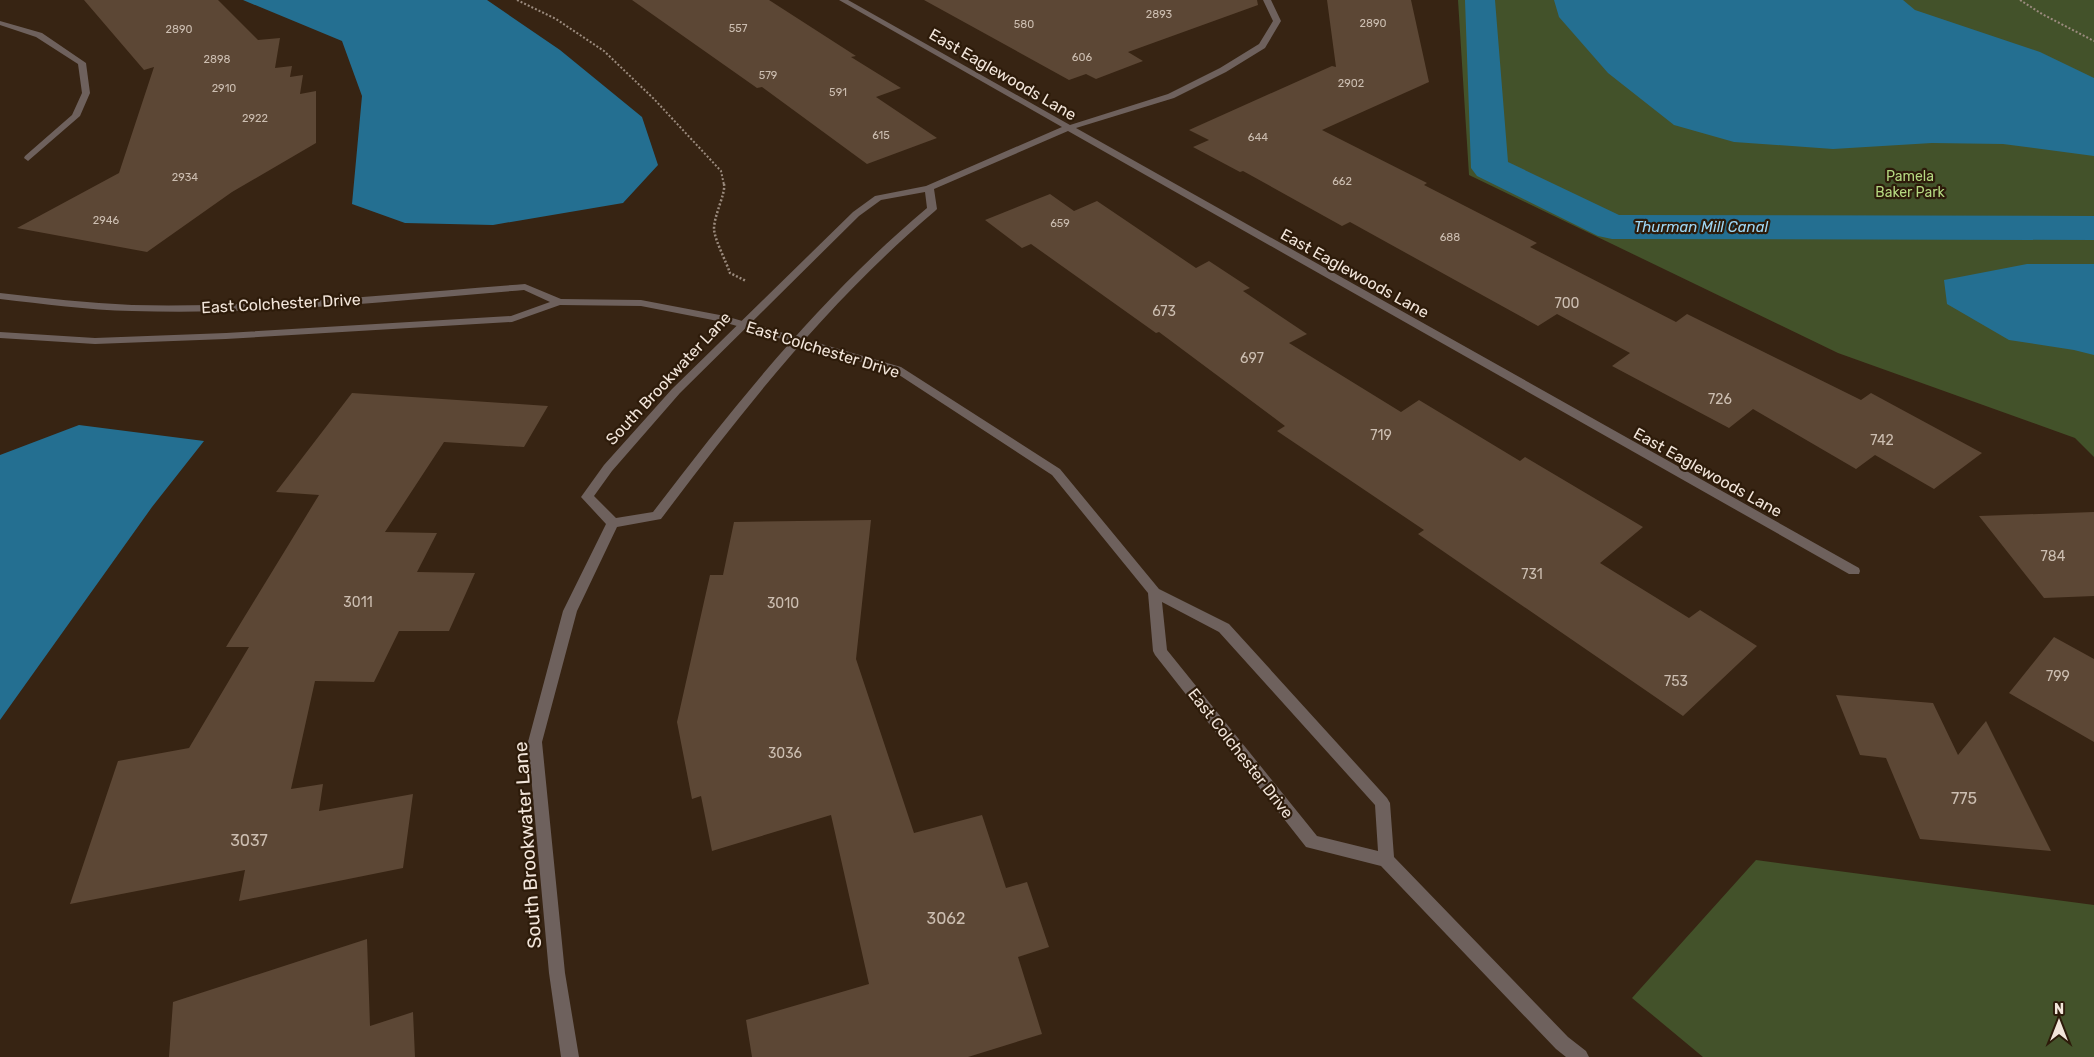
<svg xmlns="http://www.w3.org/2000/svg" width="2094" height="1057" viewBox="0 0 2094 1057" font-family="Rubik,sans-serif">
<style>
.green{fill:#43522a}
.water{fill:#246f91}
.lines{fill:none;stroke-linecap:round;stroke-linejoin:round}
.canal{fill:#246f91;fill-rule:evenodd}
.building{fill:#5c4735}
.path-far1{stroke:#9b8b7e;stroke-width:2;stroke-dasharray:2 2;stroke-linecap:butt}
.path{stroke:#9b8b7e;stroke-width:2.5;stroke-dasharray:2 2;stroke-linecap:butt}
.minor{fill:#6e615d;fill-rule:evenodd}
.tertiary{fill:#6e615d;fill-rule:evenodd}
.labels{text-anchor:middle;stroke-width:4.5;stroke-linejoin:round;paint-order:stroke}
.far-number-label{font-size:11px;fill:#ccbeb1}
.far-park-label{font-size:14px;fill:#b5d881;stroke:#2d1b0a}
.number-label{font-size:14px;fill:#ccbeb1}
.far-water-label{font-size:15px;font-style:italic;fill:#9ed7f5;stroke:#2d1b0a}
.street-label{font-size:16px;fill:#f2e5da;stroke:#2d1b0a}
.near-number-label{font-size:16px;fill:#ccbeb1}
.near-street-label{font-size:19px;fill:#f2e5da;stroke:#2d1b0a}
</style>
<rect width="100%" height="100%" fill="#372413"/>
<path class="green" d="M1458,0H2094V457L2075,438L1838,353L1469,175Z
M1756,860L2094,905V1057H1703L1632,998Z"/>
<path class="water" d="M243,0H487L560,50L642,117L658,165L623,203L493,225L405,223L352,204L362,96L342,41Z
M1554,0H1903L1915,10L2040,52L2094,78V156L2003,144L1932,143L1833,149L1734,142L1674,125L1608,73L1559,17Z
M2027,264H2094V355L2074,350L2009,340L1947,304L1944,280Z
M79,425L204,441L152,507L0,720V455Z"/>
<g class="lines">
<path class="canal" d="M1465,0H1495L1508,162L1619,215L2094,216V240L1612,239L1598,236L1477,176L1471,168Z"/>
</g>
<path class="building" d="M84,0H218L258,40L280,38L275,68L292,66L290,77L303,75L300,94L316,91V143L232,192L147,252L17,228L119,173L154,67L144,70Z
M632,0H769L856,56L851,57L901,88L876,97L937,138L867,164L762,87L757,88Z
M924,0H1257L1258,5L1128,52L1143,61L1096,79L1086,74L1069,80Z
M1327,0H1411L1429,82L1322,130L1427,183L1424,185L1537,243L1530,247L1676,322L1687,314L1861,400L1871,393L1982,453L1934,489L1875,455L1856,469L1753,409L1729,428L1612,366L1630,353L1557,314L1538,326L1350,222L1342,226L1243,171L1240,172L1193,147L1209,140L1189,130L1332,66L1336,67Z
M1050,194L1074,211L1097,201L1196,268L1209,261L1250,288L1243,291L1307,334L1289,343L1401,412L1419,400L1520,461L1525,457L1643,527L1600,563L1689,618L1700,610L1757,646L1683,716L1418,534L1424,530L1277,431L1285,426L1159,332L1156,333L1031,244L1022,248L985,220Z
M352,393L548,406L524,447L444,442L385,532L437,533L417,572L475,573L449,631H399L374,682L315,681L291,789L323,784L319,811L413,794L403,868L239,901L245,870L70,904L118,761L189,748L249,647H226L319,495L276,492Z
M2094,512V596L2044,598L1979,516Z
M871,520L856,659L914,833L982,815L1006,888L1027,882L1049,947L1018,957L1042,1034L968,1057H752L746,1020L869,984L831,815L712,851L701,796L692,799L677,722L710,575H723L734,522Z
M2054,637L2094,659V742L2009,693Z
M1836,695L1933,703L1958,755L1986,721L2051,851L1920,839L1886,758L1860,755Z
M367,939L370,1026L413,1012L415,1057H169L173,1002Z"/>
<g class="lines">
<path class="path-far1" d="M517,0L556,19L604,51L654,99L721,171L724,185
M2020,0L2042,14L2094,41"/>
<path class="path" d="M724,184C726,193 714,215 714,229C715,241 726,261 730,273L746,281"/>
<path class="minor" d="M839,0H848L1070,125L1168,94L1220,68L1259,44L1273,21L1263,0H1271L1281,21L1265,48L1226,72L1174,98L1076,128L1859,568L1860,571L1859,574H1849L1068,131L934,189L937,209L935,211C827,303 746,406 661,519L617,527L577,611L542,742L565,973L579,1057H561L549,973L528,742L563,611L606,524L581,497L604,465L672,389L853,212L875,196L926,186L1062,127ZM925,192L927,208C821,297 736,403 653,512L616,518L594,496L612,471L680,393L859,216L881,200Z
M0,21L42,33L86,63L90,93L80,116L28,161L24,158L25,156L72,115L82,93L78,64L36,37L0,25Z"/>
<path class="tertiary" d="M525,284L561,299L641,300L725,316L901,367L1060,469L1159,589L1229,624L1387,798L1390,803L1394,857L1568,1037L1586,1051L1589,1057H1566L1556,1049L1381,866L1306,847L1155,655L1153,651L1148,593L1052,475L893,371L723,322L641,306L560,305L512,322L226,339L95,344L0,338V332L95,338L226,333L511,316L550,302L524,290C393,301 263,315 132,311C87,310 44,304 0,299V293C44,298 88,303 132,305C263,308 394,294 525,284ZM1162,602L1219,632L1375,805L1378,851L1317,836L1167,650Z"/>
</g>
<g class="labels">
<g class="far-number-label">
<text x="1159" y="18">2893</text>
<text x="1373" y="27">2890</text>
<text x="1024" y="28">580</text>
<text x="738" y="32">557</text>
<text x="179" y="33">2890</text>
<text x="1082" y="61">606</text>
<text x="217" y="63">2898</text>
<text x="768" y="79">579</text>
<text x="1351" y="87">2902</text>
<text x="224" y="92">2910</text>
<text x="838" y="96">591</text>
<text x="255" y="122">2922</text>
<text x="881" y="139">615</text>
<text x="1258" y="141">644</text>
<text x="185" y="181">2934</text>
<text x="1342" y="185">662</text>
<text x="106" y="224">2946</text>
<text x="1060" y="227">659</text>
<text x="1450" y="241">688</text>
</g>
<g class="far-park-label">
<text x="1910" y="181">Pamela<tspan x="1910" dy="16">Baker Park</tspan></text>
</g>
<g class="number-label">
<text x="1567" y="308">700</text>
<text x="1164" y="316">673</text>
<text x="1252" y="363">697</text>
<text x="1720" y="404">726</text>
<text x="1381" y="440">719</text>
<text x="1882" y="445">742</text>
<text x="2053" y="561">784</text>
<text x="1532" y="579">731</text>
<text x="358" y="607">3011</text>
<text x="783" y="608">3010</text>
<text x="2058" y="681">799</text>
<text x="1676" y="686">753</text>
<text x="785" y="758">3036</text>
</g>
<g class="far-water-label">
<text x="1701" y="232">Thurman Mill Canal</text>
</g>
<g class="street-label">
<text transform="translate(1003 74) rotate(30)" y="6">East Eaglewoods Lane</text>
<text transform="translate(1355 273) rotate(29)" y="6">East Eaglewoods Lane</text>
<text transform="translate(281 303) rotate(-3)" y="6">East Colchester Drive</text>
<text transform="translate(823 349) rotate(17)" y="6">East Colchester Drive</text>
<text transform="translate(668 378) rotate(-47)" y="6">South Brookwater Lane</text>
<text transform="translate(1708 472) rotate(29)" y="6">East Eaglewoods Lane</text>
<text transform="translate(1241 753) rotate(52)" y="6">East Colchester Drive</text>
</g>
<g class="near-number-label">
<text x="1964" y="804">775</text>
<text x="249" y="846">3037</text>
<text x="946" y="924">3062</text>
</g>
<g class="near-street-label">
<text transform="translate(527 845) rotate(-94)" y="7">South Brookwater Lane</text>
</g>
</g>
<g transform="translate(2059 1022)" stroke="#2d1b0a" stroke-width="4" paint-order="stroke">
<path d="M0-4L9 19L0 12L-9 19Z" fill="#f2e5da"/>
<text y="-8" font-size="14" font-weight="bold" text-anchor="middle" fill="#f2e5da">N</text>
</g>
</svg>
